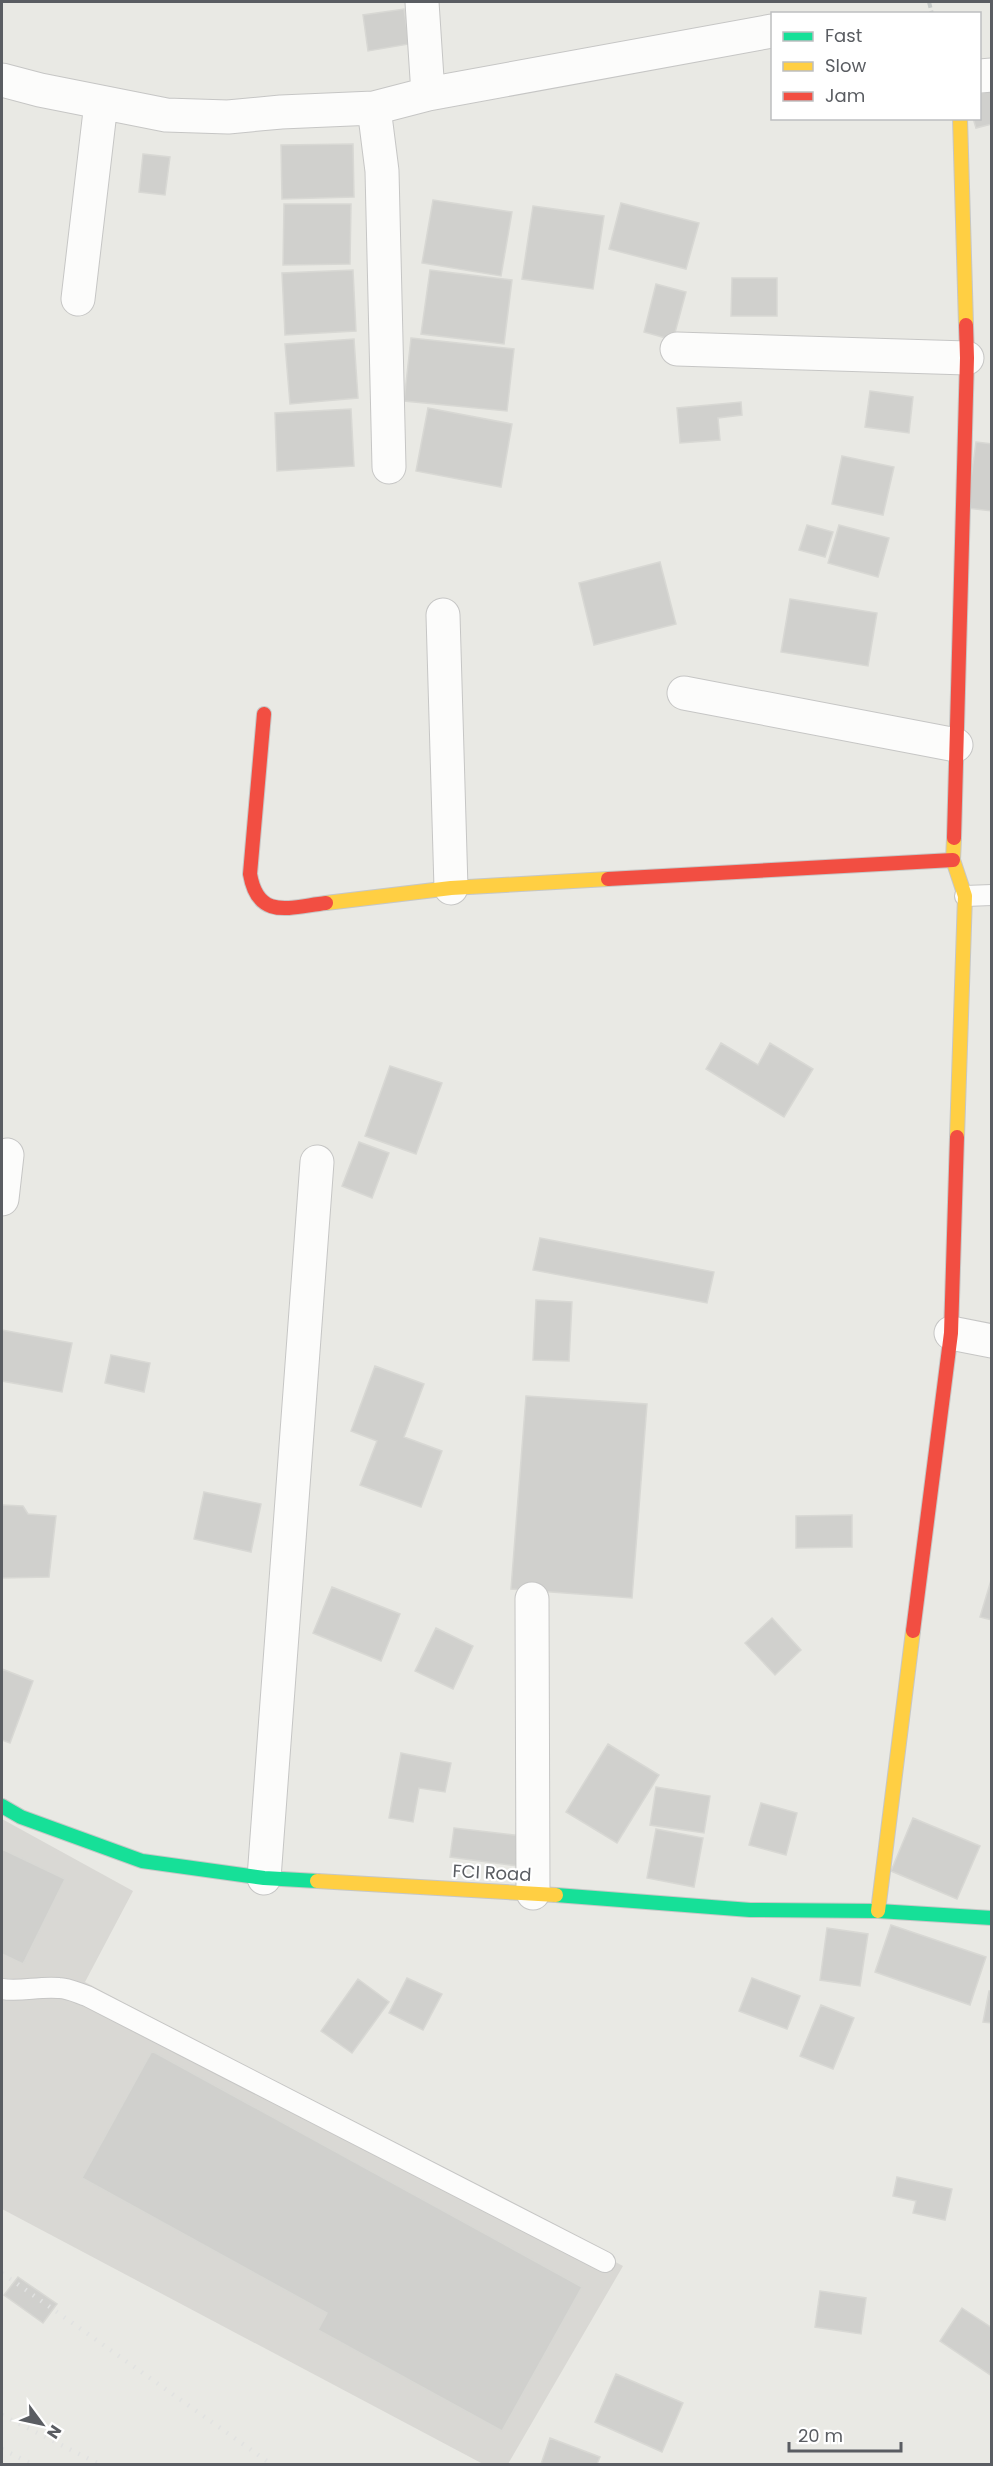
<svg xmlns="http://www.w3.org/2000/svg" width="993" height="2466" viewBox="0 0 993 2466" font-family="Poppins,sans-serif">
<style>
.industrial{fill:#d9d8d4}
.building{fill:#d0d0cd;stroke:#d8d8d4;stroke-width:1.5}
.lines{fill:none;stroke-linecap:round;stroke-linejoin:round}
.lane-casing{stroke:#c6c6c5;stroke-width:22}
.street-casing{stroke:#c6c6c5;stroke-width:35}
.fast-casing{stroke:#c6c7c6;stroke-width:16}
.slow-casing{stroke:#c6c7c6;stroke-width:16}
.jam-casing{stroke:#c6c7c6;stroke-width:16}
.path{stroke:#c7cbc9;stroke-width:4;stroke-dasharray:6 3;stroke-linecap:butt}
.lane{stroke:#fcfcfb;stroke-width:20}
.street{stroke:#fcfcfb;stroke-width:33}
.fast{stroke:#16e098;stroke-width:14}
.slow{stroke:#ffcf43;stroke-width:14}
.jam{stroke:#f24e42;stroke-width:14}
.rail{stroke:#e1e2e1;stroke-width:4.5;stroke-dasharray:1.5 8;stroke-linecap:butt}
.labels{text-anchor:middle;stroke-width:4.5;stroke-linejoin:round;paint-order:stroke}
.street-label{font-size:18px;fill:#5a5d62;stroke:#fff}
</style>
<rect width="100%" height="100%" fill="#e9e9e4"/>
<path class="industrial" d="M2,1819L133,1891L85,1982L623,2266L508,2464H483L2,2209Z"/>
<path class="building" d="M404,9L409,44L368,51L363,15Z
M992,90V124L976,128L973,118H980V94Z
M353,144L354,197L282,199L281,145Z
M143,154L170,157L165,195L139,192Z
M433,200L512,212L501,276L422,263Z
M621,203L699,223L686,269L609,249Z
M284,204H351L350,264L283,265Z
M533,206L604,216L593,289L522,279Z
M353,270L356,331L285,335L282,273Z
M430,270L512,280L504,344L421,334Z
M732,278H777V316H731Z
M656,284L686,292L673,340L644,332Z
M411,338L514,349L507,411L404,401Z
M354,339L358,398L290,404L285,344Z
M870,391L913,397L909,433L865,427Z
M741,402L742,415L718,418L720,440L680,443L677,408Z
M428,408L512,424L501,487L416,471Z
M351,409L354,466L277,471L275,413Z
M976,442L992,444V511L967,508Z
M842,456L894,467L883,515L832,504Z
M807,525L833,532L825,557L799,550Z
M839,525L889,538L878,577L828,563Z
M660,562L676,624L594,645L579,583Z
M790,599L877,613L868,666L781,652Z
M721,1043L758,1065L770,1043L813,1069L784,1117L706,1069Z
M390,1066L442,1083L416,1154L365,1136Z
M359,1142L389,1153L372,1198L342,1186Z
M540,1238L714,1272L707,1303L533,1270Z
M536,1300L572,1302L569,1361L533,1360Z
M2,1330L72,1343L62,1392L2,1381Z
M111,1355L150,1363L144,1392L105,1383Z
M375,1366L424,1384L404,1437L442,1451L421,1507L360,1485L377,1441L351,1431Z
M526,1396L647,1404L632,1598L511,1589Z
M204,1492L261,1504L251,1552L194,1539Z
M2,1505L23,1506L28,1514L56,1516L49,1577L2,1578Z
M852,1515V1547L796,1548V1516Z
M992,1577V1620L980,1617Z
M332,1587L400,1614L381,1661L313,1633Z
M772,1618L801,1650L775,1675L745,1643Z
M436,1628L473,1646L453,1689L415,1671Z
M2,1669L33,1681L10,1743L2,1740Z
M608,1744L659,1775L617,1843L566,1812Z
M401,1753L451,1763L445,1792L419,1788L413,1822L389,1818Z
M656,1787L710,1796L704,1833L650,1825Z
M761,1803L797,1813L786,1855L749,1845Z
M913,1818L980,1846L957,1899L891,1871Z
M454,1828L522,1836L518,1866L450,1857Z
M656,1829L703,1838L694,1887L647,1878Z
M2,1849L65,1879L23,1964L2,1954Z
M891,1925L986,1957L970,2005L875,1972Z
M827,1928L868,1934L860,1986L820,1980Z
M407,1978L442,1994L423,2030L389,2013Z
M752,1978L800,1996L787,2029L739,2011Z
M358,1979L389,2002L352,2053L321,2031Z
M989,1991H992V2023L983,2022Z
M821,2005L854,2018L833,2069L800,2056Z
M152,2051L582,2287L502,2431L318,2330L327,2313L82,2178Z
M897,2177L952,2189L945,2220L913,2213L916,2201L893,2196Z
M18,2277L57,2304L43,2323L4,2295Z
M820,2291L866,2298L861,2334L815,2327Z
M962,2308L992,2328V2376L940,2341Z
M616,2374L683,2403L662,2452L595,2422Z
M550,2438L600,2457L597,2464H541Z"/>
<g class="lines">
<g class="lane-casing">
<path id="lane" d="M965,896L992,895
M2,1989C21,1992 39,1986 59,1988C68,1988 78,1993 87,1996L605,2262"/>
</g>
<g class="street-casing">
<path id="street" d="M422,2L428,94
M980,76L992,75
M2,80L40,90L166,115L228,117L281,112L374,108
M78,299L101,103
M677,349L967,358
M389,467L382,171L374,108L428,94L772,31
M443,615L451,888
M684,693L956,745
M2,1199L7,1155
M951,1333L992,1341
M532,1599L533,1893
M264,1878L317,1162"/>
</g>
<g class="fast-casing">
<path id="fast" d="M2,1806L21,1817L142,1861L264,1878L317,1881
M556,1895L750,1910L878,1911L992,1918"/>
</g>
<g class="slow-casing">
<path id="slow" d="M960,118L966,325
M954,838L953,860L965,896L957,1137
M326,903L451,888L608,879
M317,1881L556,1895
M878,1911L913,1631"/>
</g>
<g class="jam-casing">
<path id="jam" d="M264,714L250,874C258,921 290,907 326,903
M954,838L967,358L966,325
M608,879L953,860
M913,1631L951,1333L957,1137"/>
</g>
<path class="path" d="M929,2L932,14"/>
<use href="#lane" class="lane"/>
<use href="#street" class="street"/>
<use href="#fast" class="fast"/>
<use href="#slow" class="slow"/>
<use href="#jam" class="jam"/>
<path class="rail" d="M2,2273L271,2464
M2,2415L99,2464
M2,2449L32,2464"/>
</g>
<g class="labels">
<g class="street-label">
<text transform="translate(492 1873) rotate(3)" y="6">FCI Road</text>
</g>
</g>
<rect width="993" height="2466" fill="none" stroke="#5a5d62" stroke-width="6"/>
<rect x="771" y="12" width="210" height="108" fill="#ffffff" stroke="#bdbec0" stroke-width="1.5"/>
<rect x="783" y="32" width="30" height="9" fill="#16e098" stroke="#bdbec0" stroke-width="1.5"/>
<text x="825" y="42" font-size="18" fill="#5a5d62">Fast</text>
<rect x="783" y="62" width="30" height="9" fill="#ffcf43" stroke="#bdbec0" stroke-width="1.5"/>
<text x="825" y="72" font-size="18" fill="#5a5d62">Slow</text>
<rect x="783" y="92" width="30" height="9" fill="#f24e42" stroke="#bdbec0" stroke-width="1.5"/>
<text x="825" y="102" font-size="18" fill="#5a5d62">Jam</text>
<g transform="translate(42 2424) rotate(123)" stroke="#ffffff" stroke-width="4.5" paint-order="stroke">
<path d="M0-4.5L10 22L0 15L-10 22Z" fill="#5a5d62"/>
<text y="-9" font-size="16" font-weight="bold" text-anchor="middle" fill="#5a5d62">N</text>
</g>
<path d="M789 2442v9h112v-9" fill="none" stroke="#5a5d62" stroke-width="3"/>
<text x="798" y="2442" font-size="18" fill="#5a5d62" stroke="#ffffff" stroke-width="4.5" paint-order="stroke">20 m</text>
</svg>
